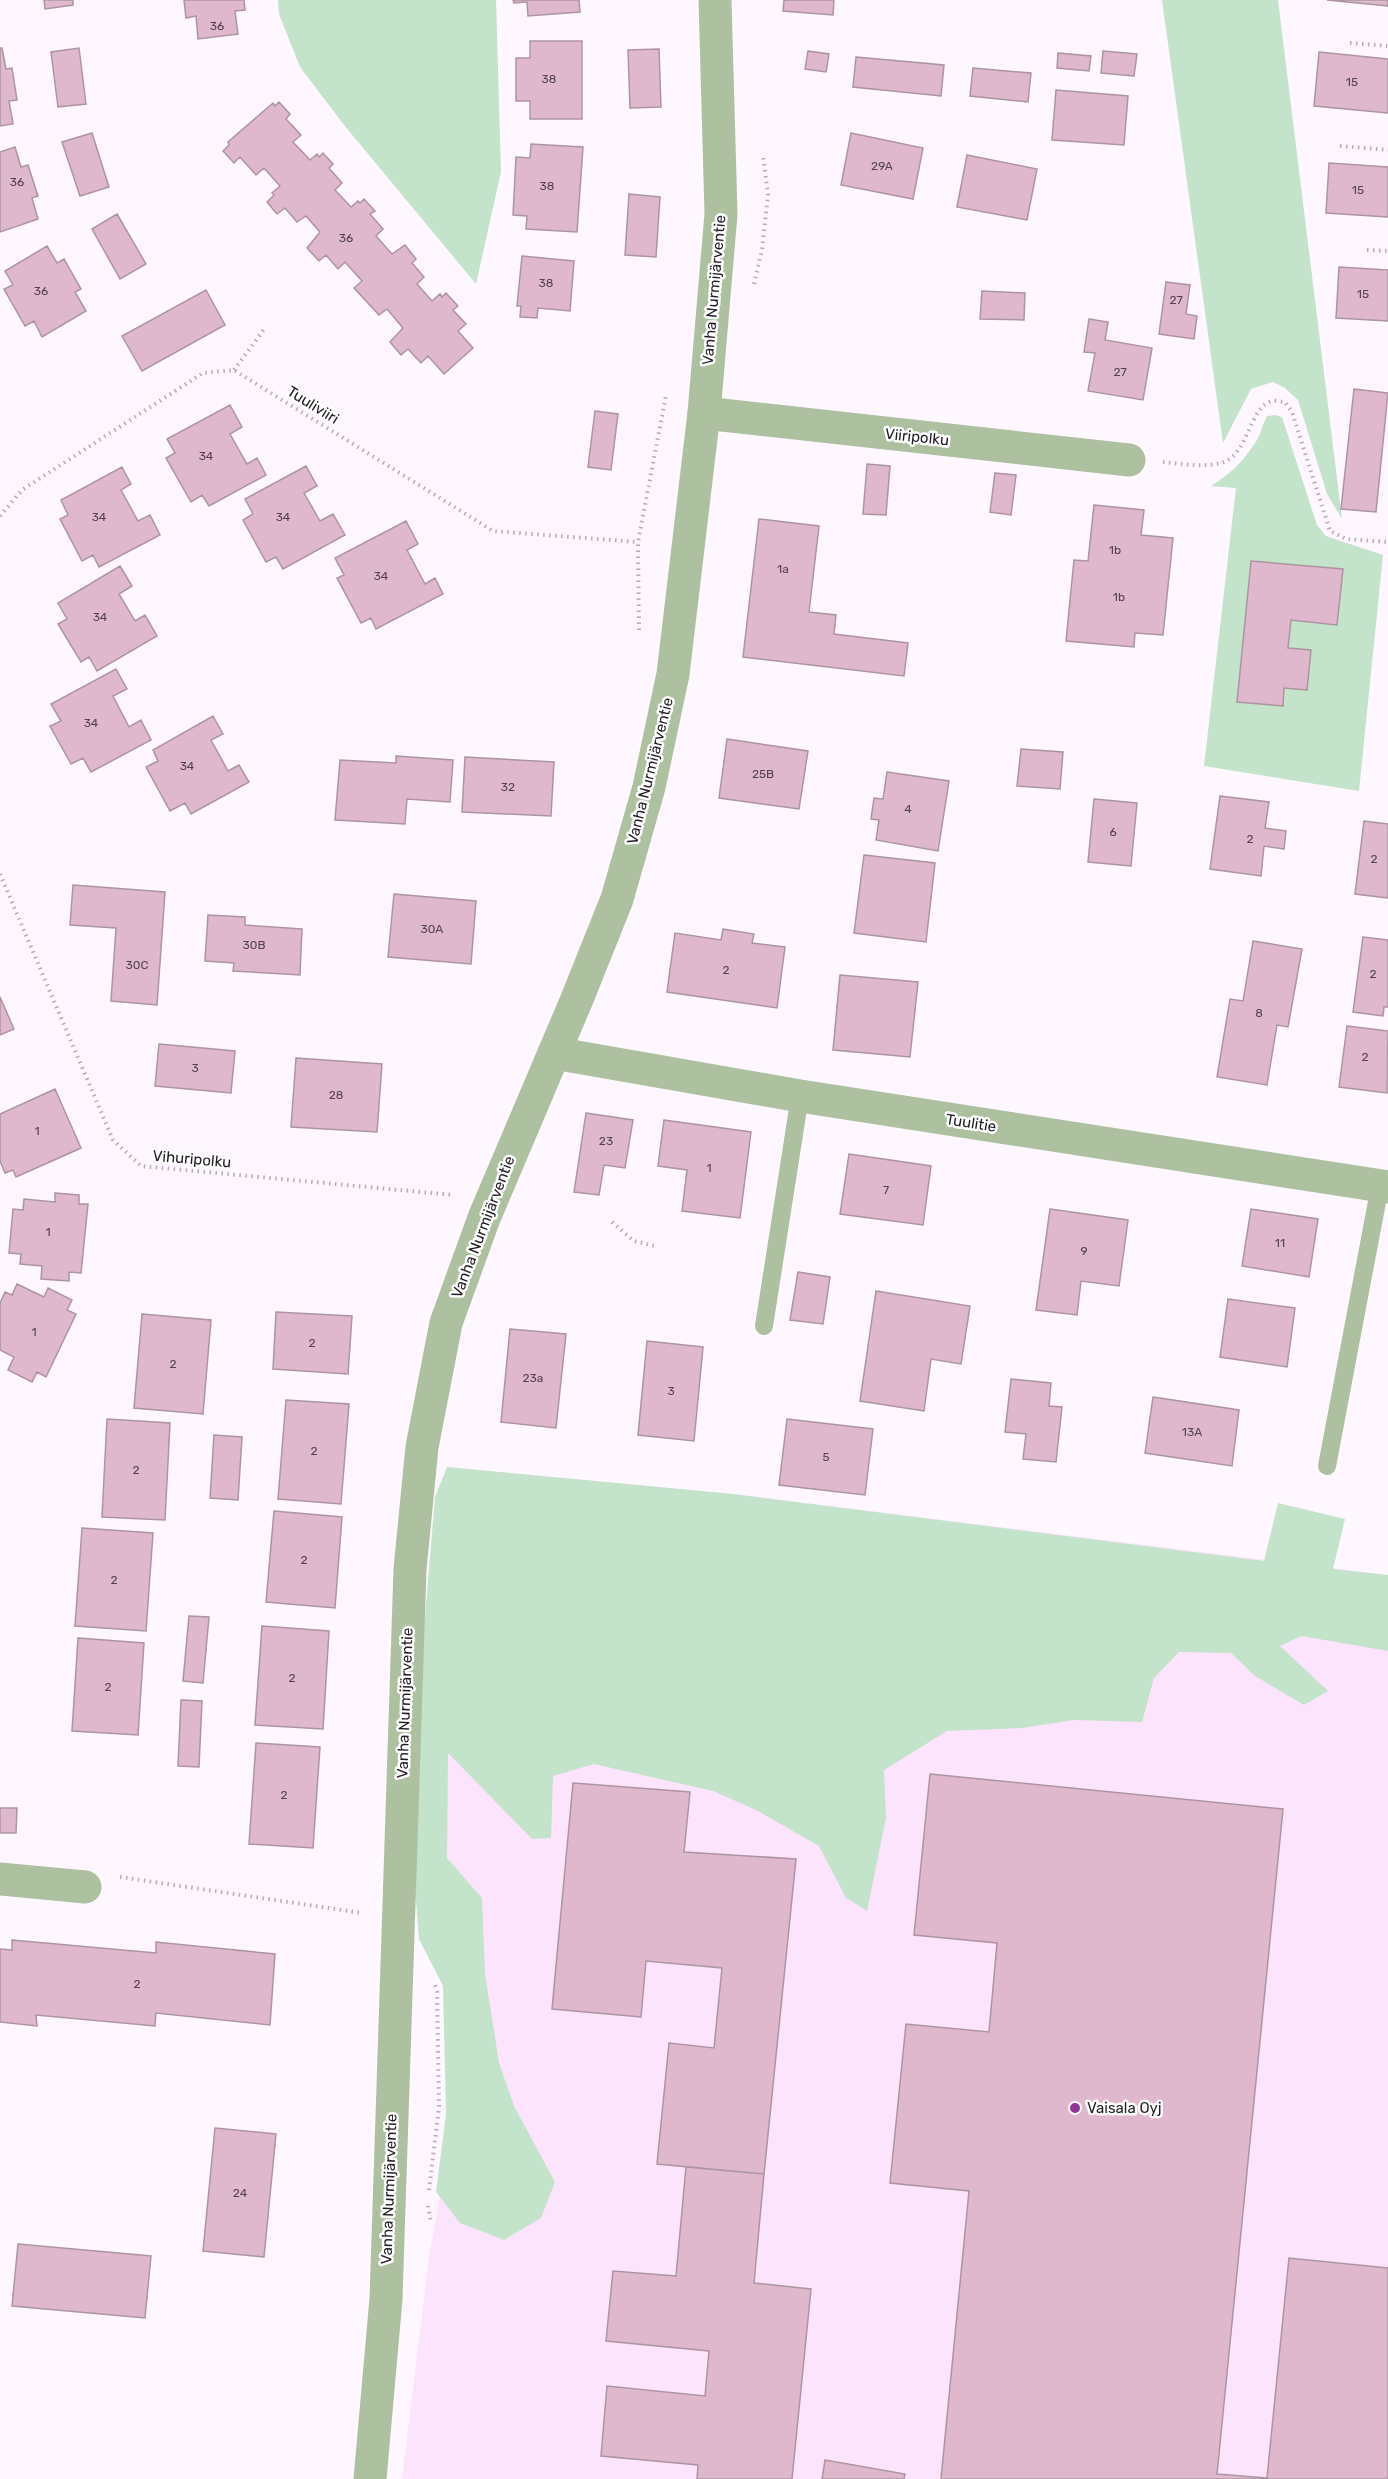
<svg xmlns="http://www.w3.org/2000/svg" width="1388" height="2479" viewBox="0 0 1388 2479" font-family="Rubik,sans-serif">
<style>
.built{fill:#fce4fd}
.green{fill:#c3e3ca}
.building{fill:#e0b8cd;stroke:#ac95a0;stroke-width:1.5}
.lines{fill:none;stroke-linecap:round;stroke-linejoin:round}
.path{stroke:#b4adb4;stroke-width:4;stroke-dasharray:1.5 4.5;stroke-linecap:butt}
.service{stroke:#adc1a0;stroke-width:18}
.minor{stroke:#adc1a0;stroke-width:33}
.tertiary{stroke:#adc1a0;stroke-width:33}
.poi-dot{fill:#943197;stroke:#fff;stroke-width:2}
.labels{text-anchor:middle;stroke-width:5;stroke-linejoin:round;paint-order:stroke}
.number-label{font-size:12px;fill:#52434e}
.street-label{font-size:15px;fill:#221c23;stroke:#fff}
.poi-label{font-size:15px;fill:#221c23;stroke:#fff;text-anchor:start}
</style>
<rect width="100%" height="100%" fill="#fff7ff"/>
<path class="built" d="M447,1467L733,1494L1388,1575V2479H402L429,2257L456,2106L460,2008L424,1922Z"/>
<path class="green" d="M278,0H496L501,172L476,284L344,125L300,67L279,14Z
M1162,0H1278L1342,519L1327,494L1298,400L1285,388L1273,382L1251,389L1223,443Z
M1275,415L1282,417L1317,525L1326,536L1383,555L1359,791L1204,766L1236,488L1211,486C1230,474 1243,462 1255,443C1261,435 1262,425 1267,416Z
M447,1467L733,1494L1264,1561L1278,1503L1345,1519L1333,1569L1388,1575V1651L1301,1636L1280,1646L1328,1691L1304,1705L1255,1676L1231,1653L1179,1652L1154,1678L1142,1722L1074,1720L1022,1728L947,1731L884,1770L886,1818L867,1911L846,1898L819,1846L756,1810L713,1791L594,1764L553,1776L551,1838L532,1839L448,1753L447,1858L482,1898L485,1974L499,2063L514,2106L555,2182L541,2218L504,2240L460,2223L436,2192L446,2114L443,1986L419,1939L415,1888L422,1653L435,1497Z"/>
<path class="building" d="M44,0H73V5L45,9Z
M184,0H244L245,10L235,11L238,34L198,39L196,16L186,18Z
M513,0H579L580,12L528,16L527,2L514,3Z
M784,0H834L833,15L783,11Z
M1327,0H1388V6Z
M530,41H582V119H530V101H516V58H530Z
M0,48H2L6,69L12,68L17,100L9,101L13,124L0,126Z
M79,48L86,104L58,107L51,52Z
M659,49L661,107L630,108L628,50Z
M808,51L829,54L826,72L805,69Z
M1103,51L1137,54L1134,76L1101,73Z
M1319,52L1388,59V113L1314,106Z
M1058,53L1091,56L1089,71L1057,68Z
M856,57L944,65L941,96L853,87Z
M973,68L1031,73L1028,102L970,96Z
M1056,90L1128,96L1124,145L1052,140Z
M279,102L290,114L286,119L301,135L293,142L310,160L317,154L319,157L323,153L333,164L329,168L342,183L335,190L351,207L358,201L360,203L364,199L375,211L370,214L383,229L376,236L392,254L405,245L416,259L412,263L424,277L417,284L432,301L440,294L442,297L446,293L458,306L453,310L466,324L458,331L473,348L444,374L428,356L421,363L408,349L401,355L390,342L403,328L387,309L379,315L354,288L362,281L345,262L338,269L326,255L319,261L307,248L320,232L306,216L297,222L285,208L277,214L267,202L274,195L272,193L280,186L264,168L256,175L240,157L234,163L223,151L229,145L228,142L273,103L275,106Z
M92,133L109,187L80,196L62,142Z
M851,133L923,148L913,199L841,185Z
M531,144L583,147L577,232L526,229L527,216L513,215L516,157L530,158Z
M15,147L21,167L28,165L38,196L32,198L38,219L0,232V152Z
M967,155L1037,169L1027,220L957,207Z
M1329,163L1388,167V217L1326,213Z
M629,194L660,197L656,257L625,255Z
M117,214L146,264L120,279L92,229Z
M47,246L57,263L64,259L81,289L75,292L86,311L42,337L34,321L25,326L4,289L13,285L5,271Z
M522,256L574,261L570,311L538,308L537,318L520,317L521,306H517Z
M1339,267L1388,270V321L1336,318Z
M1166,282L1190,285L1186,314L1197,316L1194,339L1159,334Z
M206,290L225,325L142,371L122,336Z
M982,291L1025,293L1024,320L980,319Z
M1089,319L1108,322L1105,340L1152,348L1143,400L1088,391L1095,353L1084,352Z
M1354,389L1388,393L1376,512L1341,509Z
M230,405L242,427L230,434L247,464L257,458L266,475L209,506L202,495L191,502L166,458L175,453L167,439Z
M595,411L618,414L611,470L588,467Z
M867,464L890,466L886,515L863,514Z
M306,466L317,486L304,493L320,521L333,514L345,535L283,569L276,557L266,562L243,520L253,514L245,499Z
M122,467L131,484L121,490L138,521L150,515L160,535L99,567L93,555L82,561L60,519L68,515L61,500Z
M995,473L1016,475L1011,515L990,512Z
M1094,505L1144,510L1141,535L1173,538L1163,635L1135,633L1134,647L1066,641L1074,560L1088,561Z
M759,519L819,526L809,612L836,615L834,634L908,643L904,676L743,657Z
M406,521L418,544L407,550L425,584L435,578L443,594L376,629L371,618L361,623L337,578L344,575L335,558Z
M1251,561L1343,569L1337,625L1291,620L1288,648L1311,650L1307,690L1284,688L1283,706L1237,702Z
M120,566L132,586L119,594L135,621L145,615L157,636L97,671L89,657L81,662L58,624L67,619L58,603Z
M116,669L127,689L113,696L129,727L141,720L151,740L91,772L83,758L71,764L50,726L61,721L51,704Z
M213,716L223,734L211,740L228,771L239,765L249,782L191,814L185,803L170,811L146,767L158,761L153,750Z
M727,739L808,751L799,809L719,798Z
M1021,749L1063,752L1060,789L1017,786Z
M396,756L453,760L450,802L407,799L405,824L335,820L340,760L396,763Z
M465,757L554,762L551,816L462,812Z
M887,772L949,781L938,851L876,840L879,820L871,819L874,798L883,799Z
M1220,796L1269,802L1265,828L1286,831L1284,849L1264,846L1261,876L1210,869Z
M1094,799L1137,803L1131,866L1088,862Z
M1364,821L1388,824V898L1355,894Z
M864,855L935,863L926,942L854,933Z
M73,885L165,892L157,1005L111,1001L116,928L70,925Z
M394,894L476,901L471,964L388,957Z
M208,915L245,917V925L302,929L300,975L233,971L234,963L205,961Z
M723,929L754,934L752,943L785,947L777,1008L667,992L675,933L721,940Z
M1363,937L1388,940V1007H1384L1383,1016L1353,1012Z
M1253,941L1302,949L1288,1027L1277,1025L1267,1085L1217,1077L1230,999L1243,1001Z
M840,975L918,982L910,1057L833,1050Z
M0,997L14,1029L0,1035Z
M1347,1026L1388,1031L1387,1093L1339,1087Z
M159,1044L235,1051L231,1093L155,1086Z
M296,1058L382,1064L377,1132L291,1127Z
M55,1089L81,1148L16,1177L13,1170L5,1173L0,1161V1114Z
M586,1113L633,1120L625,1168L604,1165L599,1195L574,1192Z
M664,1120L751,1132L740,1218L682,1211L687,1170L658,1166Z
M849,1154L931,1166L923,1225L840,1214Z
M55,1193L79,1195V1204H88L81,1273L69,1272V1281L41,1279L42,1266L20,1264L21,1254L9,1253L13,1209L23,1210L24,1199L55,1202Z
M1050,1209L1128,1220L1119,1286L1081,1281L1077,1315L1036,1310Z
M1251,1209L1318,1219L1309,1277L1242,1266Z
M798,1272L830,1277L823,1324L790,1320Z
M17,1284L44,1297L48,1288L72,1300L67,1310L76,1314L46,1377L37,1372L32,1382L8,1370L14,1357L0,1350V1303L5,1292L12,1295Z
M876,1291L970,1306L961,1364L931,1359L924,1411L860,1401Z
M1228,1299L1295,1308L1287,1367L1220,1357Z
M276,1312L352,1316L348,1374L273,1369Z
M142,1314L211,1320L203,1414L134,1408Z
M510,1329L566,1334L556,1428L501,1422Z
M647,1341L703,1347L694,1441L638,1435Z
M1011,1379L1051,1383L1049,1406L1062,1407L1056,1462L1023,1459L1026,1434L1005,1432Z
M1153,1397L1239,1410L1232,1466L1145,1453Z
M286,1400L349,1404L341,1504L278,1499Z
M107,1419L170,1423L165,1520L102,1517Z
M787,1419L873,1429L865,1495L779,1485Z
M214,1435L242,1437L238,1500L210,1498Z
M274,1511L342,1517L335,1608L266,1602Z
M82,1528L153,1533L146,1631L75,1626Z
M189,1616L209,1617L203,1683L183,1681Z
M262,1626L329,1631L323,1729L255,1725Z
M78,1638L144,1643L138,1735L72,1731Z
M181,1700L202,1701L199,1767L178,1766Z
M256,1743L320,1747L313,1848L249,1844Z
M930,1774L1283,1809L1217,2474L1267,2478L1289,2258L1388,2268V2479H941L969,2191L890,2183L906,2024L989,2032L997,1943L914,1935Z
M573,1783L690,1792L684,1852L796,1859L764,2174L657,2164L669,2043L714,2048L722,1968L646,1961L641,2017L552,2009Z
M0,1808H17L16,1833H0Z
M12,1940L156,1953V1942L275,1954L270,2025L156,2013L155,2026L36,2015L37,2026L0,2022V1949L12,1950Z
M215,2128L276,2134L264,2257L203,2251Z
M686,2167L764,2174L754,2283L811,2289L792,2479H697L698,2465L601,2456L607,2386L705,2396L709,2351L606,2341L613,2271L676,2276Z
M18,2244L151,2256L145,2318L12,2306Z
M825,2460L905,2474L904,2479H822Z"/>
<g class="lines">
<path class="path" d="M1350,43L1388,46
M1340,146L1388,150
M1367,250L1388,251
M754,284L762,250L768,195L763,155
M234,370L265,328
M1163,462C1182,464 1205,468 1224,462C1249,452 1250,406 1272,401C1276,400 1281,402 1285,402L1292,412L1330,531L1346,539L1388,542
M0,516L22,490L203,373L234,370L493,531L638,542
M639,630L638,542L666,395
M0,874L113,1140L141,1166L454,1195
M612,1222L634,1241L655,1246
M120,1877L362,1913
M429,2190L439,2107L437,1992L434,1982
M428,2206L431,2222"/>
<path class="service" d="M764,1326L800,1096
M1327,1466L1380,1186"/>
<path class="minor" d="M704,413L1129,460
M554,1053L800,1096L1388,1187
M0,1879L85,1887"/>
<path class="tertiary" d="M370,2479L386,2299L410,1569L422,1447L446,1323L484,1218L577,999L617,899L649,787L673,674L704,413L721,214L715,0"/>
</g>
<circle class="poi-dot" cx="1075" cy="2108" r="6"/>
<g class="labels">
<g class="number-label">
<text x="217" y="30">36</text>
<text x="549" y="83">38</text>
<text x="1352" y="86">15</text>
<text x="882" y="170">29A</text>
<text x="17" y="186">36</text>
<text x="547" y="190">38</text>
<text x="1358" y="194">15</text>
<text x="346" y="242">36</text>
<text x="546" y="287">38</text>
<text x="41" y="295">36</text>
<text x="1363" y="298">15</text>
<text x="1176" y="304">27</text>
<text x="1120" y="376">27</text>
<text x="206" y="460">34</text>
<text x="99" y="521">34</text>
<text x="283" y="521">34</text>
<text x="1115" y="554">1b</text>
<text x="783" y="573">1a</text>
<text x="381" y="580">34</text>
<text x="1119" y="601">1b</text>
<text x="100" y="621">34</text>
<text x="91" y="727">34</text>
<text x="187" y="770">34</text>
<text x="763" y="778">25B</text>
<text x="508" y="791">32</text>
<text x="908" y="813">4</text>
<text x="1113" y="836">6</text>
<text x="1250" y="843">2</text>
<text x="1374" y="863">2</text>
<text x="432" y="933">30A</text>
<text x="254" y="949">30B</text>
<text x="137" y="969">30C</text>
<text x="726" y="974">2</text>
<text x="1373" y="978">2</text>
<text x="1259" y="1017">8</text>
<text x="1365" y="1061">2</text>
<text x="195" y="1072">3</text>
<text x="336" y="1099">28</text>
<text x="37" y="1135">1</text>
<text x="606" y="1145">23</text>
<text x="709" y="1172">1</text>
<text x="886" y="1194">7</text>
<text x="48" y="1236">1</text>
<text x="1280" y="1247">11</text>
<text x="1084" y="1255">9</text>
<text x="34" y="1336">1</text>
<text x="312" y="1347">2</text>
<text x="173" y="1368">2</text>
<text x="533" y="1382">23a</text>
<text x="671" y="1395">3</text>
<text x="1192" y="1436">13A</text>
<text x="314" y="1455">2</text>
<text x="826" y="1461">5</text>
<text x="136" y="1474">2</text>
<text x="304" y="1564">2</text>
<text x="114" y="1584">2</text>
<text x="292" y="1682">2</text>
<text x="108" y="1691">2</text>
<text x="284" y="1799">2</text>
<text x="137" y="1988">2</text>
<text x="240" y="2197">24</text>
</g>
<g class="street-label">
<text transform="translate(714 290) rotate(-85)" y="5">Vanha Nurmijärventie</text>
<text transform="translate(313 405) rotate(32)" y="5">Tuuliviiri</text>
<text transform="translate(917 437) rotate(6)" y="5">Viiripolku</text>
<text transform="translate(650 771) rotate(-76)" y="5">Vanha Nurmijärventie</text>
<text transform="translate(971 1123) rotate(9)" y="5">Tuulitie</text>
<text transform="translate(192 1159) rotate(5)" y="5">Vihuripolku</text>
<text transform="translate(483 1227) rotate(-69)" y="5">Vanha Nurmijärventie</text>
<text transform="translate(405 1703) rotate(-88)" y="5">Vanha Nurmijärventie</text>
<text transform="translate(389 2189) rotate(-88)" y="5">Vanha Nurmijärventie</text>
</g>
<g class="poi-label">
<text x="1087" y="2113">Vaisala Oyj</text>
</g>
</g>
</svg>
